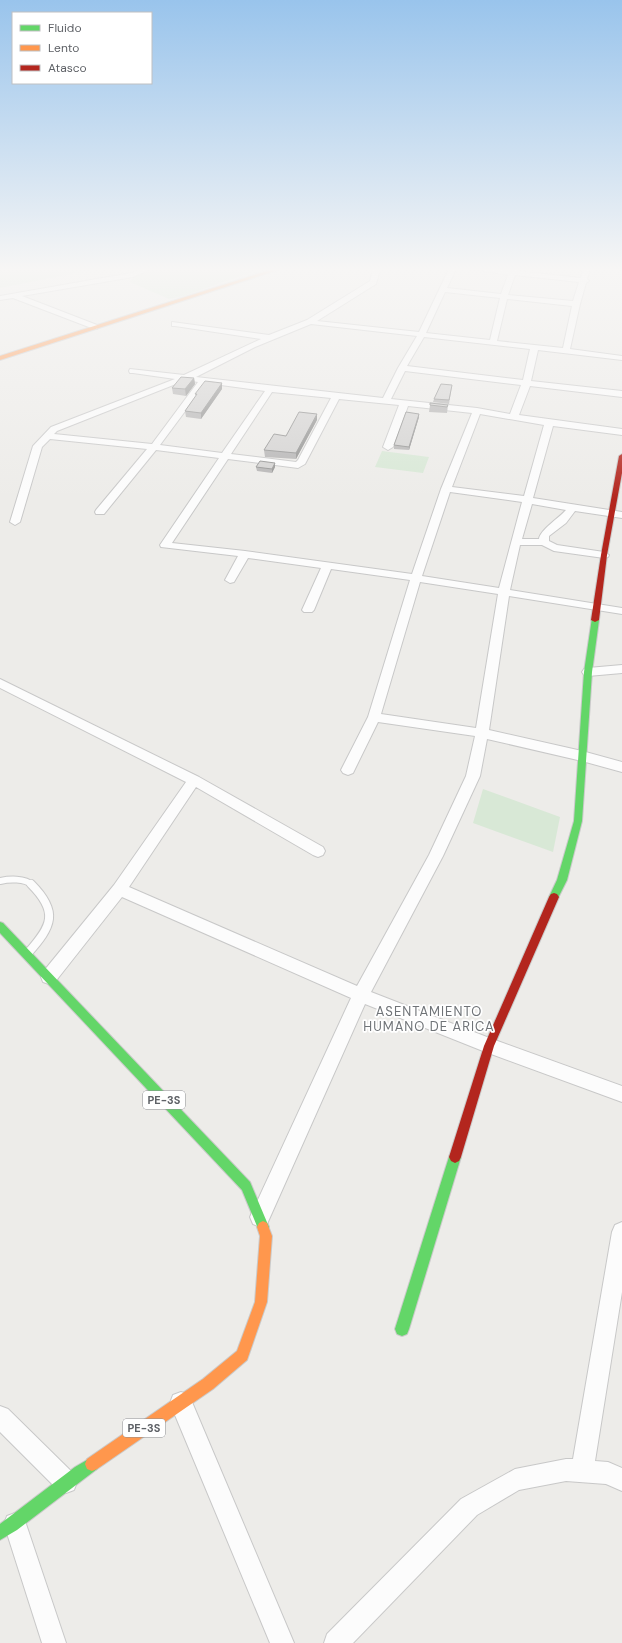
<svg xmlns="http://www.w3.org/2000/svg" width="622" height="1643" viewBox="0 0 622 1643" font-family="'DM Sans',sans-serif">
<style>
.green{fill:#d8e8d6}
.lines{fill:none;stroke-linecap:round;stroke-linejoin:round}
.lane-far1-casing{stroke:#c8c8c8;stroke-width:8}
.lane-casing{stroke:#c8c8c8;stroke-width:10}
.street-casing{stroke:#c8c8c8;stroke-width:2}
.fast-casing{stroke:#cacaca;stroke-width:2}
.slow-casing{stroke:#cacaca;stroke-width:2}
.jam-casing{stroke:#cacaca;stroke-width:2}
.lane-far1{stroke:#fcfcfc;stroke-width:6}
.lane{stroke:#fcfcfc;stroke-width:8}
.street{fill:#fcfcfc;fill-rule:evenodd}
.fast{fill:#63d668;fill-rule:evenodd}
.slow{fill:#ff974d;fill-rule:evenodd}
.jam{fill:#b3261e;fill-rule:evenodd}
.wall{fill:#b6b5b5}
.shaded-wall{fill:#949493}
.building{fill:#d4d3d2;stroke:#949493}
.labels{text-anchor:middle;stroke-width:3.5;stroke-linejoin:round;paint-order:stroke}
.shield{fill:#fff;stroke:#8e9094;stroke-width:1}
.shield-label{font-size:11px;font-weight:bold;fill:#5e6166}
.neighbourhood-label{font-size:13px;letter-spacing:1px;fill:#6f7377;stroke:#fff}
</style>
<rect width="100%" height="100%" fill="#edece9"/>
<path class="green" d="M0,269H96L0,288Z
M152,269H260L184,296L169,299L130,282L134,277Z
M382,451L429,457L423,473L375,467Z
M483,789L560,817L553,852L473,823Z"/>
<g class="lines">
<g class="lane-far1-casing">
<path id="lane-far1" d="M0,881C9,879 25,878 32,885"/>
</g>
<g class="lane-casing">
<path id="lane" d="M28,953C52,926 59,912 31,884"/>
</g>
<g class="street-casing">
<path id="street" d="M141,269H151L133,277L22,296L97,325V329H94L13,298L0,300V296L131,273Z
M373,269H380L376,284L317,321L419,332L449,269H456L447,288L501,294L508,275L474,269H517V271L581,278L583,269H590L587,279L589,281L586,283L580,304L570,349L622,356V360L538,350L531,381L622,391V397L530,386L519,415L622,429V435L553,426L533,498L622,512V518L575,511L566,523L549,536V541L557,545L604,552L609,555L608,557L604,558L554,551L542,545H520L510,590L622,608V614L509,596L489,730L582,751L622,762V772L582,761L487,739L480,776L443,856L371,992L492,1039L622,1086V1102L483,1051L365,1004L267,1224L260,1227L253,1224L250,1217L351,998L122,897L55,982L49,984L43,982L41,977L43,972L114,885L186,782L0,688V679L199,777L323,847L325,851L323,855L318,857L313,855L196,787L129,887L357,986L429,855L466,776L475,736L378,722L353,773L348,775L343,773L341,770L368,717L410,580L331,569L314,610L312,612H304L302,610L321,568L248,558L234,582L230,583L225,580L238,556L161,547L160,545L219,458L156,450L104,514H96L95,512L96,510L147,449L50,439L42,447L20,522L15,525L10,522L33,446L51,427L175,379L133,373H130L129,371L130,369L184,375L261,339L175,326H172V322L269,335L307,320L370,281ZM515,275L579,282L573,301L508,295ZM445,292L500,298L490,340L426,333ZM507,299L572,306L563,348L497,341ZM311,324L417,336L398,368L383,398L196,377L255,347ZM424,337L530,349L523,380L407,366ZM405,371L521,385L510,414L477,408L391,399ZM186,380L198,382L152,444L54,434L57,431ZM206,383L265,391L222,453L160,445ZM272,392L331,398L298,460L296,462L231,454ZM339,399L399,405L383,447L388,450L393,447L408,406L472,413L441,489L412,574L245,551L172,543L228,459L298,468L305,464ZM480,414L544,425L524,496L452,487ZM450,492L522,502L499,588L422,576ZM532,504L566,510C559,518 540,530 539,539H522ZM420,582L498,594L476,728L381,714Z
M622,665V673L588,676L584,675L582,672L584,669L588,668Z
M622,1222V1292L595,1461L608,1462L622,1468V1491L606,1484L566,1481L519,1490L477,1515L353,1643H324L327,1634L461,1499L515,1469L566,1459H573L612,1232L615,1225Z
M181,1392L189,1395L294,1643H270L170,1403L173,1395Z
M0,1406L8,1409L74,1474L77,1482L74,1490L66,1493L58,1490L0,1432Z
M15,1513L23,1516L26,1524L66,1643H42L4,1524L7,1516Z"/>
</g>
<g class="fast-casing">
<path id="fast" d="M592,618H598L599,620L592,672L582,821L567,880L557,900L554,901L551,900L549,897L557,880L574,821L584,672Z
M0,922L3,923L250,1182L269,1227L267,1231L263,1233L259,1231L242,1190L0,933Z
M455,1151L459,1153L461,1157L409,1329L407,1334L402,1336L397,1334L395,1329L449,1157L451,1153Z
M92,1457L97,1459L99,1464L97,1469L17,1530L0,1540V1524L75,1467Z"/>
</g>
<g class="slow-casing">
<path id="slow" d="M273,269H281L0,360V356Z
M263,1221L267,1223L272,1236L267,1302L247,1360L213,1389L97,1469L92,1471L87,1469L85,1464L87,1459L203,1379L237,1351L255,1302L260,1236L257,1227L259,1223Z"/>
</g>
<g class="jam-casing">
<path id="jam" d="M622,454V473L607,555L599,620L595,622L591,620L601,555L619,456Z
M554,893L557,894L559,897L494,1046L461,1157L459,1161L455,1163L451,1161L449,1157L484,1046L549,897L551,894Z"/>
</g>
<use href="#lane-far1" class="lane-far1"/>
<use href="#lane" class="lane"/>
<use href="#street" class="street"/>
<use href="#fast" class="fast"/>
<use href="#slow" class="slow"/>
<use href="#jam" class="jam"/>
</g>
<path class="wall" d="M194,378L195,384L186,396L173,394L172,388Z
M452,385L449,404L433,402L434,399Z
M222,389L201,419L186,417L185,411L196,396L195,394Z
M430,405H448L447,413L429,412Z
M419,417L409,450L394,449V444Z
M317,420L296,459L265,457L264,450L286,436Z
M275,463V467L272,473L257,471L256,467Z"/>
<path class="shaded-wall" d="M194,378L195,384L186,396L185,389Z
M222,383V389L201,419V413Z
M317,414V420L296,459V453Z
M419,414V417L409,450V447Z
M275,463V467L272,473V469Z"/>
<path class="building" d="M181,377L194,378L185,389L172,388Z
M205,381L222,383L201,413L185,411L197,394H195Z
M441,384L452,385L449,400L434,399Z
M430,403L448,405L447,407L430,405Z
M299,412L317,414L296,453L264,450L274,434L286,436Z
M406,412L419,414L409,447L394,445Z
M260,461L275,463L272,469L256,467Z"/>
<linearGradient id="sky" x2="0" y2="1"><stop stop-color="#99c4ec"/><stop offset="0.54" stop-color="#f7f6f5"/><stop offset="1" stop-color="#f7f6f5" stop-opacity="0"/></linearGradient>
<rect width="622" height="499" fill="url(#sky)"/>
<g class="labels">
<g class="shield">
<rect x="143" y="1091" width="42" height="18" rx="3"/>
<rect x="123" y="1419" width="42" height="18" rx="3"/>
</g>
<g class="shield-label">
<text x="164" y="1104">PE-3S</text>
<text x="144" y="1432">PE-3S</text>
</g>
<g class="neighbourhood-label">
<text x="429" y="1016">ASENTAMIENTO<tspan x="429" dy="15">HUMANO DE ARICA</tspan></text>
</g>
</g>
<rect x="12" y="12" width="140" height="72" fill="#ffffff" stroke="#bfc0c2"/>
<rect x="20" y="25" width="20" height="6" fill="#63d668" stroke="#bfc0c2"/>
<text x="48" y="32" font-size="12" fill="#5e6166">Fluido</text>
<rect x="20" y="45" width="20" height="6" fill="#ff974d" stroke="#bfc0c2"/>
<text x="48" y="52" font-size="12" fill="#5e6166">Lento</text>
<rect x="20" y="65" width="20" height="6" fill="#b3261e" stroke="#bfc0c2"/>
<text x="48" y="72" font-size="12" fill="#5e6166">Atasco</text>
</svg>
